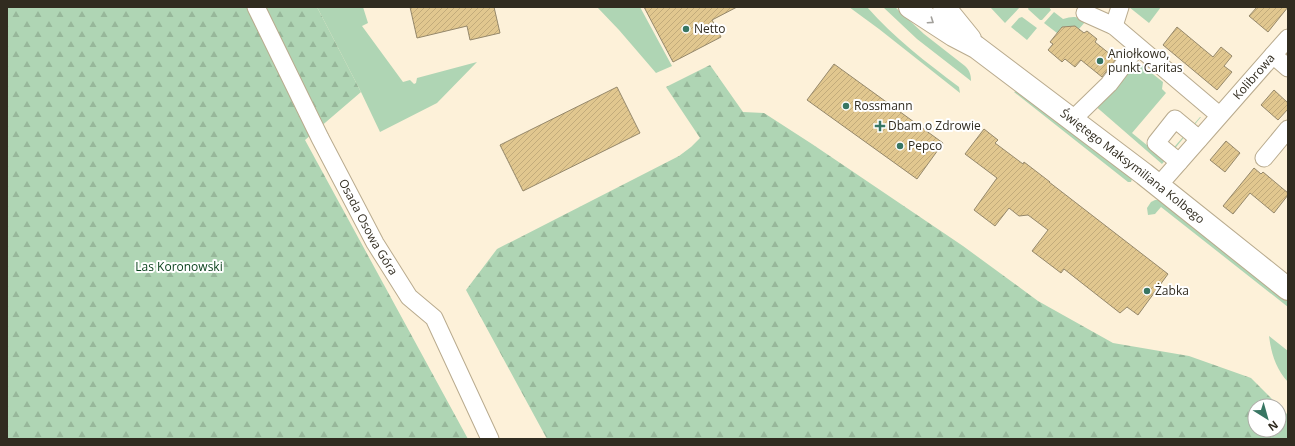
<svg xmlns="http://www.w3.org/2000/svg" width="1295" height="446" viewBox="0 0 1295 446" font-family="'Open Sans',sans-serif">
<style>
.green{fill:#afd5b4}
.forest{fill:url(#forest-firs)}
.building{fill:url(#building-hatch);stroke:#95886b}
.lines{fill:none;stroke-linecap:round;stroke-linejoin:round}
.minor-casing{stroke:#b9ab8e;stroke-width:19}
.major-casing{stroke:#b9ab8e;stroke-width:24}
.minor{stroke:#fff;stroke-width:17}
.major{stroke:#fff;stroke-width:22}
.oneway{stroke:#a2a09b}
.poi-dot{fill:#387663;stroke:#fff;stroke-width:1.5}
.labels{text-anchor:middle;stroke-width:4;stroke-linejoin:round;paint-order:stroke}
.poi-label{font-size:12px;fill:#312c20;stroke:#fff;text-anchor:start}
.street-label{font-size:12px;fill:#312c20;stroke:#fff}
.park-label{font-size:12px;fill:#063f18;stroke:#fff}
</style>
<defs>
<pattern id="forest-firs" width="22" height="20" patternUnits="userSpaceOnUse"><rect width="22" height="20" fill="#afd5b4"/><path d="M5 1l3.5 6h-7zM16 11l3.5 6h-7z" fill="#97b79a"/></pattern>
<pattern id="building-hatch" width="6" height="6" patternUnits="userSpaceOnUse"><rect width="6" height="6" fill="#e1c78f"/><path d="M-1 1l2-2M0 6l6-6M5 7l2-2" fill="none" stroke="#c2ab7b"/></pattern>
</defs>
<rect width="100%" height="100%" fill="#fdf1d9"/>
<path class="green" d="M317,7H363L368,23L362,26L403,82L410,80L414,84L416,83L417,78L477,62L437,103L380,132L361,92Z
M597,7H640L672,66L656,73L619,30Z
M849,7H867C894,38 926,62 959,87L960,93L879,29Z
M883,7H895L924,34L965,66C970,71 971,75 971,81L917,39Z
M990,7H1020L1005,23Z
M1029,7H1049L1051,10L1042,20H1040L1029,10L1028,9Z
M1129,7H1161L1149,23Z
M1054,12L1063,19C1072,17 1076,15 1085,22L1079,29L1075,26L1062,27L1057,33L1044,23Z
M1022,17L1037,28L1027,40L1011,27L1019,18Z
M1135,60L1163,82L1162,89L1166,93L1132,133L1164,159L1200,117H1201L1162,164L1093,104Z
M1017,91L1132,179L1131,182H1128L1014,92Z
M1155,200H1158L1288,301V307L1161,207L1155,214L1148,215L1147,208L1151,202Z
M1269,336L1288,351V382C1276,369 1271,353 1269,336Z"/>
<path class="forest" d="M7,7H317L361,92L305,140L468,439H7Z
M710,65L743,112L764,113L812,144L963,246L1038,301L1113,343L1189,356L1251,378L1279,406H1255V430H1279V406L1288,415V439H547L466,290L497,249L679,156L691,147L700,138L666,87Z"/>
<path class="building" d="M410,7H494L500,33L470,40L467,26L417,38Z
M644,7H737L712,20L721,37L673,62Z
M1257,7H1288L1268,32L1249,16Z
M1075,26L1084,33L1087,31L1097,39L1095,42L1116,59L1102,77L1081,60L1075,67L1065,59L1062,62L1048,50L1053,44L1050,42L1062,27Z
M1177,27L1213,57L1221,47L1232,56L1224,66L1232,72L1217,90L1163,45Z
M834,64L943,143L917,179L807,100Z
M617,87L640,133L523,191L500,145Z
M1274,90L1288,103V109L1278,120L1261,105Z
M984,129L998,140L995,143L1023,164L1024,162L1050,182H1049L1168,274L1138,315L1127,307L1120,313L1064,269L1061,273L1032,251L1048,230L1028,215L1019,216L1009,208L995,226L974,210L997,178L965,154Z
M1226,141L1240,153L1225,172L1210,160Z
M1254,168L1261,174L1263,172L1288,193V195L1274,213L1250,193L1233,214L1223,206Z"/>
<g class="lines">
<g class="minor-casing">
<g id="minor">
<path id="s1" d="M256,7L320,138L375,243L409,297L434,318L490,439"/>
<path d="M1085,13L1114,26L1219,115"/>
<path d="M1114,26L1120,7"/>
<path d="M1273,55L1288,68"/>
<path d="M1072,120L1109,84L1137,47"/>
<path d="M1264,158L1288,129"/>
<path d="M1179,162L1156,143L1175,119L1199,139"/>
<path id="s2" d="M1159,185L1288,38"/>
</g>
</g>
<g class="major-casing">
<g id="major">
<path id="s3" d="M910,7L953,35L976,47L1144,174L1288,289"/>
<path d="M944,7L970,39"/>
</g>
</g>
<use href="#minor" class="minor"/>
<use href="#major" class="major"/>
</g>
<defs><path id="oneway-chevron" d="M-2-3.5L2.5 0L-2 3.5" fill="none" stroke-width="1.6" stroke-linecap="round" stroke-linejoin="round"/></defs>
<use class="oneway" href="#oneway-chevron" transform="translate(931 21) rotate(34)"/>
<g class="poi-dot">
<circle cx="686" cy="29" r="4"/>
<circle cx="1100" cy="61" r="4"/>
<circle cx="846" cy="106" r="4"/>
<path d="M878 120h4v4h4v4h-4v4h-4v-4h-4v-4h4z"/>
<circle cx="900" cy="146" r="4"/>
<circle cx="1147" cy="291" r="4"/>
</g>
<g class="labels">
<g class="poi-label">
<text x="694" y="33">Netto</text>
<text x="1108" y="58">Aniołkowo,<tspan x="1108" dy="14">punkt Caritas</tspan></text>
<text x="854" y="110">Rossmann</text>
<text x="888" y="130">Dbam o Zdrowie</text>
<text x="908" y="150">Pepco</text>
<text x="1155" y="295">Żabka</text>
</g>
<g class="street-label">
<text dy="4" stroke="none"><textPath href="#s2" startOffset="144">Kolibrowa</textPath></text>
<text dy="4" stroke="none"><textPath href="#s3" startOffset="274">Świętego Maksymiliana Kolbego</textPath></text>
<text dy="4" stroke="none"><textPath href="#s1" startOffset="247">Osada Osowa Góra</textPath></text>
</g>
<g class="park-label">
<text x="179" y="271">Las Koronowski</text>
</g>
</g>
<rect width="1295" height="446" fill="none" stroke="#312c20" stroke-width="16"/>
<g transform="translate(1267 418) rotate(143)"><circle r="19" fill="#ffffff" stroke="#adaba6"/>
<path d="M0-3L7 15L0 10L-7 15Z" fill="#387663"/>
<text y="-6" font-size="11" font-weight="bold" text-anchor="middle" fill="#312c20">N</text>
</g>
</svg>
